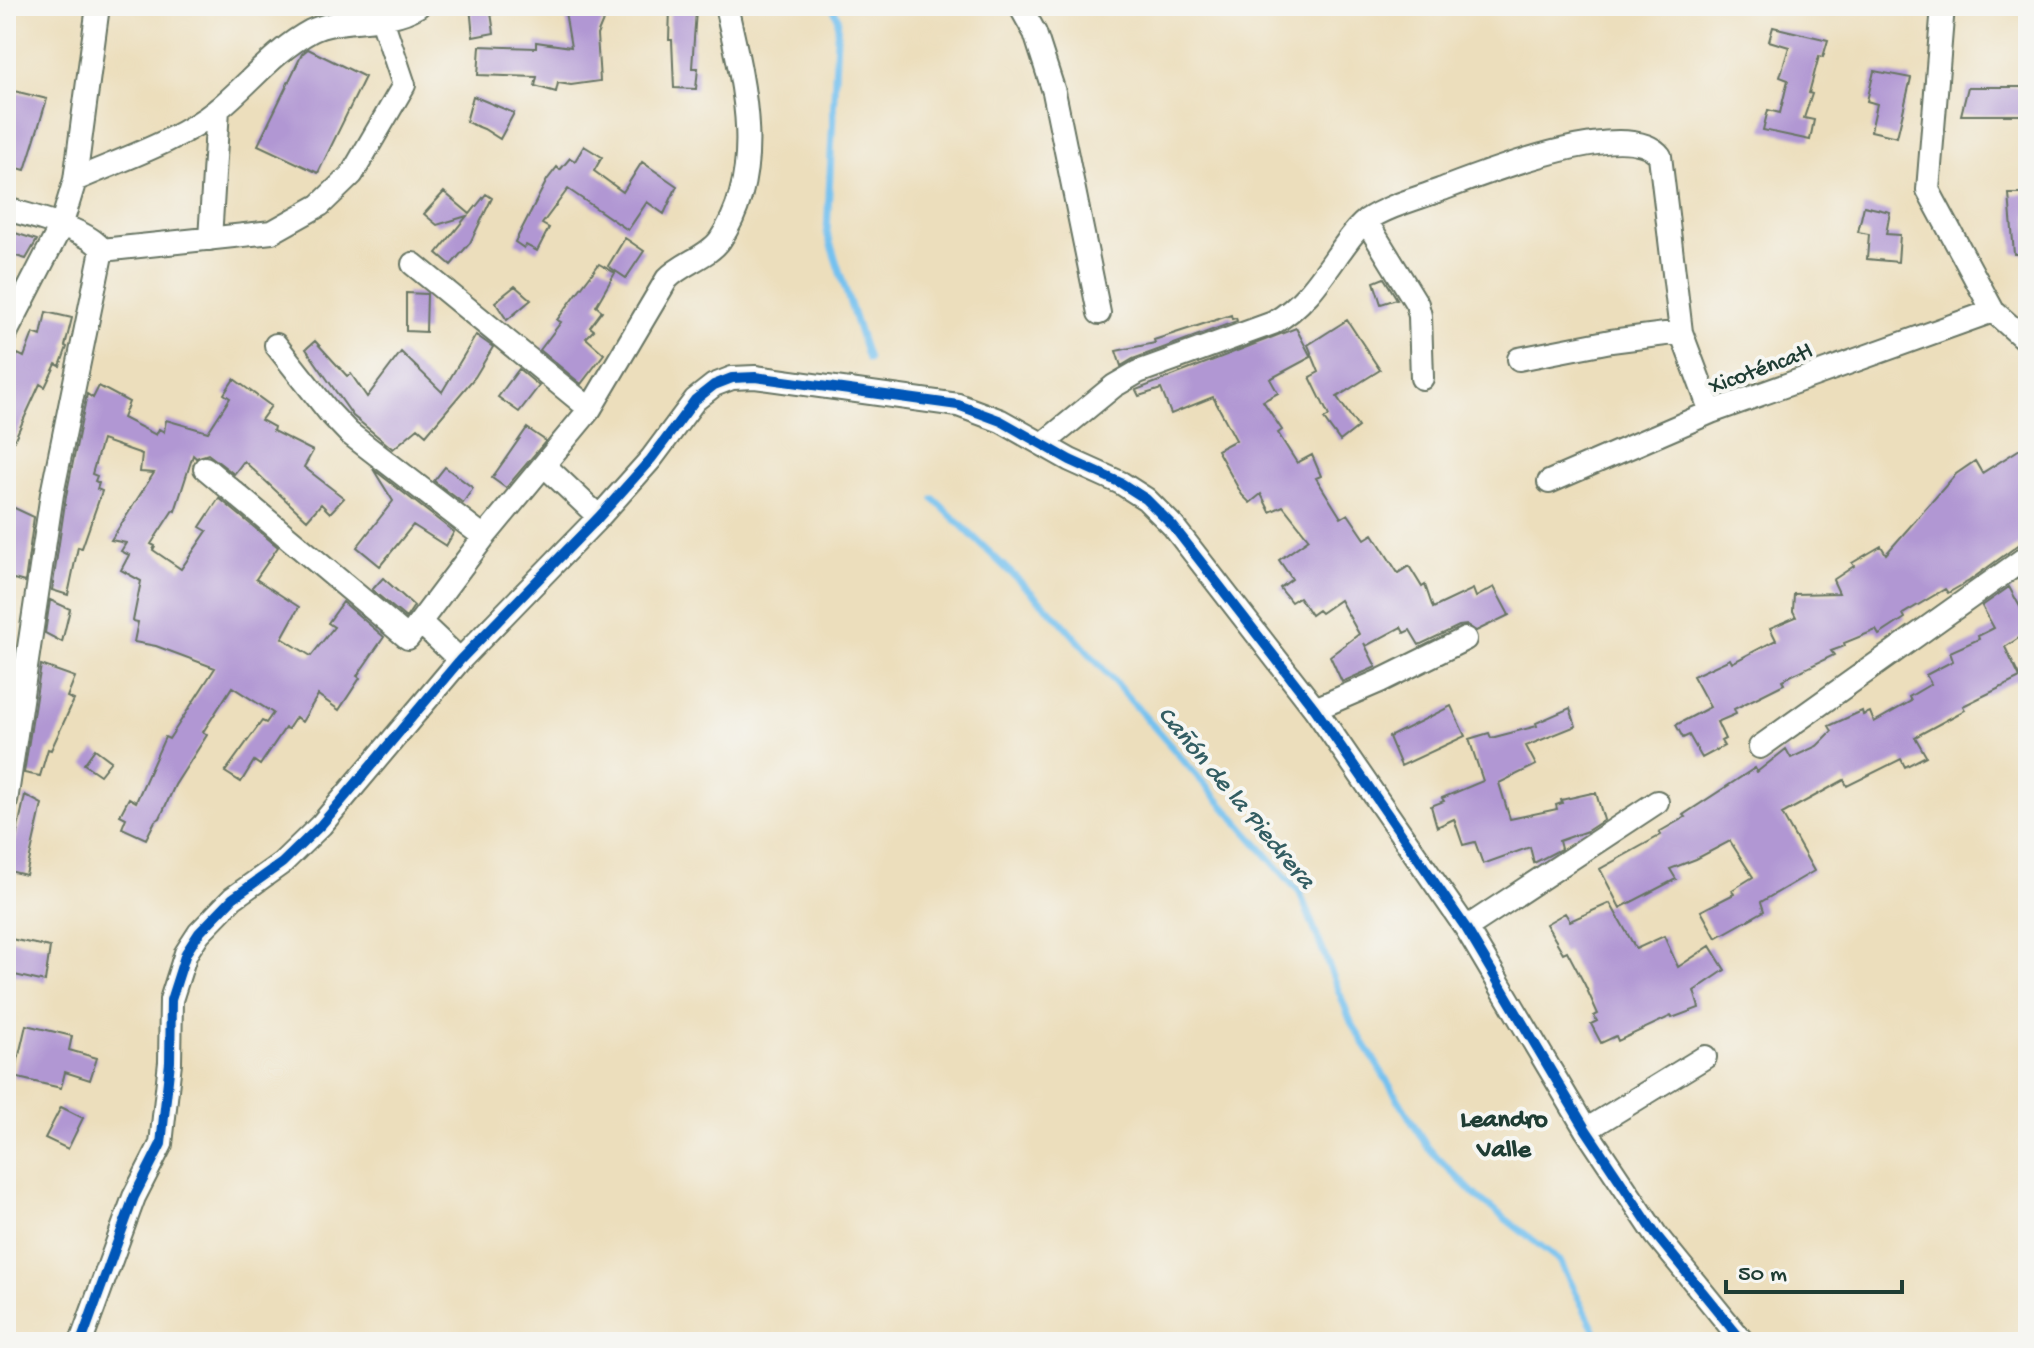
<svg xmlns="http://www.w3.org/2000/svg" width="2034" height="1348" viewBox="0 0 2034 1348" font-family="'Gochi Hand',sans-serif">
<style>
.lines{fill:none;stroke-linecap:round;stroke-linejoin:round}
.stream{stroke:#75c1ef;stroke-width:7}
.building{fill:#b197d3}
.street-casing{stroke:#677564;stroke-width:26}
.street{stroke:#fff;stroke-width:22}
.cycleway-casing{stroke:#f6f6f2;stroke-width:15}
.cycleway{stroke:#0057b8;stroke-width:10}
.labels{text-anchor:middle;stroke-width:8;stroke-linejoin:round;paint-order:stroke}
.street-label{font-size:24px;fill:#1f3d34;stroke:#f6f6f2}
.water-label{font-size:26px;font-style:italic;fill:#345e63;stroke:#f6f6f2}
.neighbourhood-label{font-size:26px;font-weight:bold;fill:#1f3d34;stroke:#f6f6f2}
</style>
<rect width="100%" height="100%" fill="#f6f6f2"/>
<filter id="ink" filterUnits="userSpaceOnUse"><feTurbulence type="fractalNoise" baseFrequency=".0125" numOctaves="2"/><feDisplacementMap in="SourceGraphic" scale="16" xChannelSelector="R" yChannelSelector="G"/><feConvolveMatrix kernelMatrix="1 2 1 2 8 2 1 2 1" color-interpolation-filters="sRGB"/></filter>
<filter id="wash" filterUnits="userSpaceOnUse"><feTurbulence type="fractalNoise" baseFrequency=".006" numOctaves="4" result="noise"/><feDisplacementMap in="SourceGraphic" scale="32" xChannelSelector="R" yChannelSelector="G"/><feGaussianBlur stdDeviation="1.8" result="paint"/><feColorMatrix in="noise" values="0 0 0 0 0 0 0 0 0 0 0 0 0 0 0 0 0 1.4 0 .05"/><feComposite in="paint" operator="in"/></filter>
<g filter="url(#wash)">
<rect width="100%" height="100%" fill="#ecdebc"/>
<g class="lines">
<path class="stream" d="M832,6L838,18L827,233L868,359
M934,499L1060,620L1300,893L1351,1022L1428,1148L1476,1196L1560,1261L1593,1327L1598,1342"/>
</g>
<g id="blocks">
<path class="building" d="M470,6H490L494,33L473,37Z
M564,6H609L597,35L600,81L571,85L558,83L556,92L535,86L537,77L478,75L480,46L536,48V42L571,47Z
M670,8L696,10L692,68H698L696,89L674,88L672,40H669Z
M1773,27L1828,40L1823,57L1819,56L1809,93L1812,94L1804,118L1814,120L1810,140L1763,130L1768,110L1780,113L1788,80L1780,77L1789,47L1769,41Z
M308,49L365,77L318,173L258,145L302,54Z
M1874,71L1911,78L1897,137L1871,131L1877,104L1867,101Z
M1968,87H2028V115H1961Z
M6,89L47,99L25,170L6,165Z
M473,96L514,113L500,139L484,129L466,122Z
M584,146L602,157L594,171L623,192L642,162L677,186L664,214L647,202L628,230L568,189L542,224L549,228L537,251L526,245L524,248L515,242L547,180L557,167L560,170L570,158L575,161Z
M444,192L470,214L486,194L492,198L470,243L451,265L437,253L467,216L437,225L424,214Z
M2009,194H2028V254H2014Z
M1864,206L1890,212L1886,234L1900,235L1898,262L1867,259L1869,234L1858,232Z
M6,230L37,240L26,259L6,253Z
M625,238L644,251L626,278L608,266Z
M599,264L615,273L596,306L602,311L590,327L594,330L586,338L604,354L581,384L540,350L561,322L557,320Z
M1384,278L1397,299L1381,304L1374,282Z
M515,286L531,300L507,320L495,302Z
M406,293L427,294L426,332L406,331Z
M46,312L72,318L65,346L67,347L60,366L56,364L45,387L40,384L6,458V378L18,354L24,357L33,333L41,336Z
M1231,315L1232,319L1236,318L1237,321L1133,359L1121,366L1116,351L1155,343L1154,340Z
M1347,320L1380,370L1337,397L1358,427L1340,441L1324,419L1329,416L1310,377L1319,372L1308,345Z
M1296,328L1311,357L1270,379L1278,393L1263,401L1282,430L1278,433L1297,463L1312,455L1321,476L1316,478L1341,518L1348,514L1365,539L1373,534L1398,573L1409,566L1422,587L1425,585L1433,608L1473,589L1476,597L1494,587L1509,615L1476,631L1467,625L1459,626L1419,645L1410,630L1404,633L1401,627L1366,646L1364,643L1376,667L1342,682L1330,656L1359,634L1340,600L1321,613L1318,610L1311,615L1299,597L1291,602L1280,588L1292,579L1279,560L1309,539L1283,506L1270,512L1261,494L1250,503L1242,495L1217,450L1236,440L1213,397L1171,414L1161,389L1139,396L1136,390Z
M476,335L493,347L475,377L426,435L418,428L393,449L353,416L306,349L315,341L347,376L351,374L367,397L401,352L442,392Z
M519,369L539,386L519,412L498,397Z
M234,379L271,406L261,420L274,427L273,431L313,451L304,467L344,498L330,513L321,504L307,520L244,461L234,474L208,454L196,458L193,455L175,511L173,510L151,544L155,546L153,550L181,569L207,531L200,527L219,498L278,547L256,579L299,607L282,638L311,656L334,627L328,623L343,602L384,637L357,676L360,678L339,710L318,695L302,722L296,717L288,729L285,728L260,765L254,761L241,782L225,772L262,721L266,723L273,713L232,687L203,732L207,735L175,785L160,818L155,821L146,839L122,828L126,818L120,815L129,798L136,802L165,737L169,739L215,668L156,646L134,642L138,622L133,621L141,581L121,570L129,555L121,551L126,543L111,540L154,473L140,472L142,454L102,440L92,474L97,476L95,481L99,483L97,489L102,491L82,548L78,547L68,595L52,590L66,496L87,394L93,398L99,386L129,402L123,418L156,435L159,429L164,432L166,420L208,432L230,398L224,394Z
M527,428L546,441L506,488L492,478Z
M2028,444V538L1969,581L1948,593L1945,589L1903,614L1905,618L1879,635L1876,630L1844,643L1845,646L1831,651L1834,655L1782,680L1784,684L1734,709L1736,714L1717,722L1725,739L1721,741L1724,746L1702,758L1689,735L1683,738L1676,725L1710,707L1693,676L1730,659L1732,663L1776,640L1770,628L1796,617L1793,611L1794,594L1839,593L1833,580L1854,566L1852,563L1881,546L1886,554L1956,474L1975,461L1982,473Z
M445,467L473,488L463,503L434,481Z
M373,469L454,532L446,546L413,525L380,566L357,547L393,501Z
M6,504L34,517L25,582L6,577Z
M383,578L414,606L406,618L372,590Z
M2009,587L2028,621V632L2005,647L2020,678L1963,706L1965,710L1915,737L1926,756L1905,767L1901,759L1847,786L1844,780L1782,814L1814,871L1761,902L1764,911L1716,938L1701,911L1734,894L1732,890L1753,877L1730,841L1696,859L1670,869L1676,879L1620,908L1600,869L1661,835L1659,832L1685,817L1683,815L1755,768L1757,772L1786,749L1791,758L1817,746L1832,731L1829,726L1862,711L1863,715L1870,712L1874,722L1911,701L1909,697L1931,684L1926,675L1953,661L1950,652L1979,639L1978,636L1994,628L1982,606Z
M50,600L70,609L62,642L45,633Z
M41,665L75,677L67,697L74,700L51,750L48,749L40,776L24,773Z
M1451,706L1465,736L1401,766L1389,737Z
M1570,708L1576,726L1526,746L1536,765L1499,783L1510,819L1557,809L1556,805L1562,803L1561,800L1592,793H1596L1604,820L1587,831L1559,841L1561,849L1534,863L1530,847L1483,864L1475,842L1463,845L1454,819L1437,827L1431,806L1444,801L1442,798L1483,781L1469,739L1489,733L1491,738L1537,726L1536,723Z
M95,749L111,761L100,775L84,764Z
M25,795L42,804L26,875L9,871Z
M1610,903L1636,949L1664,936L1678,967L1710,946L1725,970L1694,991L1699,1008L1672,1018L1671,1016L1618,1041L1616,1036L1601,1043L1591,1024L1597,1021L1594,1016L1598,1014L1585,985L1567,951L1563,953L1546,924L1565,913L1570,921Z
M6,938L50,947L45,982L6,973Z
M26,1025L72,1036L69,1050L97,1058L90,1080L65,1072L61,1088L14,1077Z
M61,1107L83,1118L68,1149L45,1138Z"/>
</g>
</g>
<g filter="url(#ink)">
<use href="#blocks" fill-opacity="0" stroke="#677564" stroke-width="2"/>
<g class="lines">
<g class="street-casing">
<path id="street" d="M1020,6L1035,33L1054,92L1099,313
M1943,6L1928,190L1993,311L2028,342
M75,180C120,160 179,141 217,110C249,84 274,51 311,31C340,16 385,26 418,6
M6,209C30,216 89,229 102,250L52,494L6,801
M1366,221L1417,304L1420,316L1422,378
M210,239L218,109
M102,250L272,232L320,205L352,174L404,85L382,19
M413,264L590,409
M6,333L61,226L75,180L98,6
M276,345L329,412L349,433L484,537
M1519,359L1611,341L1681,332
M1043,444L1114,386L1138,372L1273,323C1303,306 1320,280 1339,253C1348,241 1355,229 1367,220C1388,206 1416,199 1440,190C1480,175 1629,115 1660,156L1681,332L1711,412
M545,466L599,517
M205,468L408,638L484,537L590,409L667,279C682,263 708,257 720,240C767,171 743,80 726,6
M1549,482L1711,412L1993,311
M420,622L460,660
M1315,709L1380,681L1465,639
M1760,747L2028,556
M1466,928L1657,802
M1586,1130L1705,1057
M81,1342L134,1197L161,1144L170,1062L171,1000L186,953L199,933L233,898L282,863L321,825L460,660L599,517L651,459L695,400L714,385L732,378L755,377L958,405L1001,421L1070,460L1121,483L1146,499L1173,526L1315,709L1466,928L1586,1130L1656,1235L1743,1342"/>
</g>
<use href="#street" class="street"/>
<g class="cycleway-casing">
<path id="cycleway" d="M81,1342L134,1197L161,1144L170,1062L171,1000L186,953L199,933L233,898L282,863L321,825L460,660L599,517L651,459L695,400L714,385L732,378L755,377L958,405L1001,421L1070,460L1121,483L1146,499L1173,526L1315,709L1466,928L1586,1130L1656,1235L1743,1342"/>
</g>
<use href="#cycleway" class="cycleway"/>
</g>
</g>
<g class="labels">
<g class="street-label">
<text transform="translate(1760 367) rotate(-20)" y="8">Xicoténcatl</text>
</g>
<g class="water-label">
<text transform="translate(1238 796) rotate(50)" y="9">Cañón de la Piedrera</text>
</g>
<g class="neighbourhood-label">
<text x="1504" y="1126">Leandro<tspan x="1504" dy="30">Valle</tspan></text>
</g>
</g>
<rect width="2034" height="1348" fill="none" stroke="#f6f6f2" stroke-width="32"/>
<path d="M1726 1280v12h176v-12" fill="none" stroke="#1f3d34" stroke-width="4"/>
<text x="1738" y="1280" font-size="24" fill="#1f3d34" stroke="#f6f6f2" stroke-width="6" paint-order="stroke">50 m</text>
</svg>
